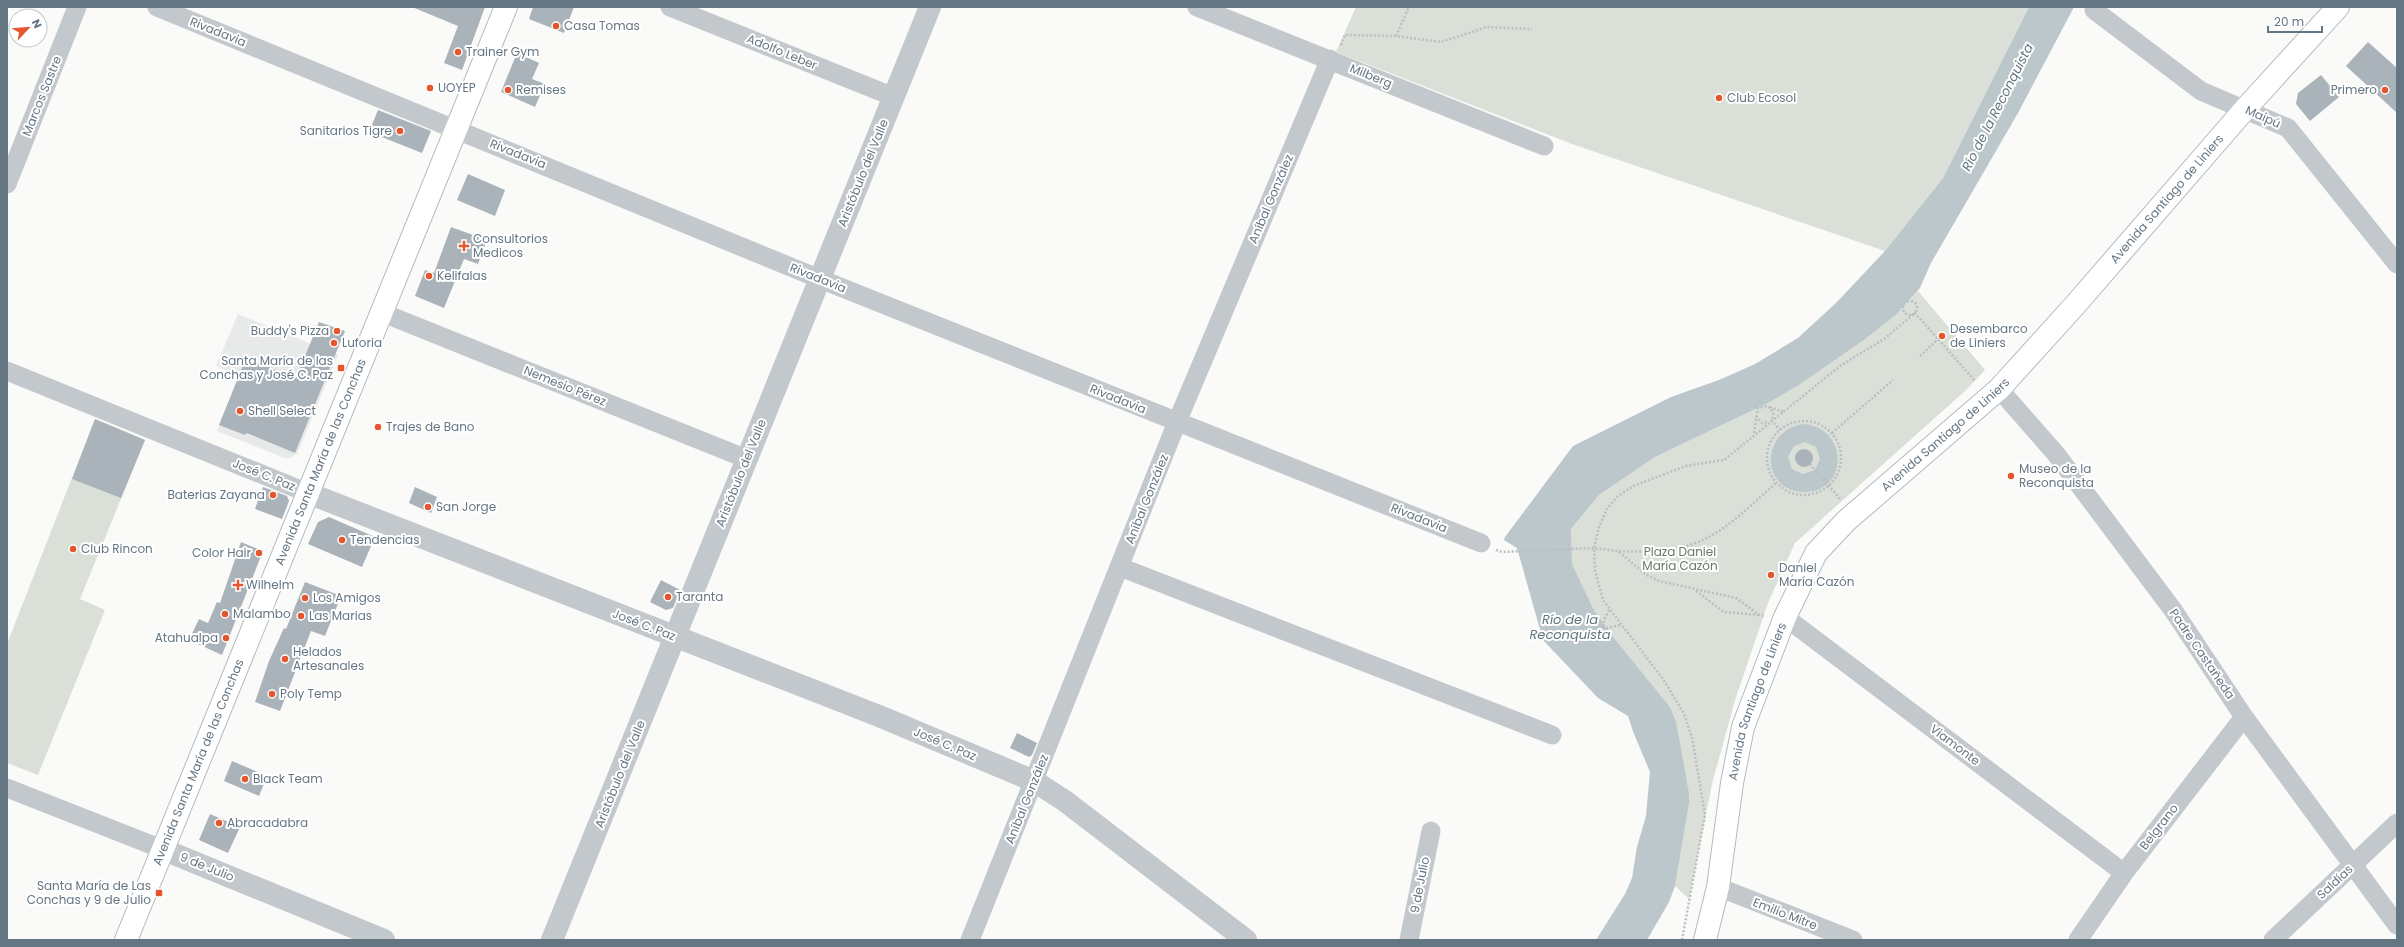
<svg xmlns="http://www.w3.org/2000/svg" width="2404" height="947" viewBox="0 0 2404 947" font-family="Poppins,sans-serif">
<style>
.built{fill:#e8e9e9}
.green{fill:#dadfd7}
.water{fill:#bbc7cb;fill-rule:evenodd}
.building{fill:#aab3b9}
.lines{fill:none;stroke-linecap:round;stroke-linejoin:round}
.secondary-casing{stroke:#b3babf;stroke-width:24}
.path{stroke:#bbbfc2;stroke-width:2.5;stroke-dasharray:2 2;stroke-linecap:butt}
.minor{stroke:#c3c8cc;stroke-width:19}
.tertiary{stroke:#c3c8cc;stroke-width:22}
.secondary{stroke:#fff;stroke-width:22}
.poi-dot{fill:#e4572e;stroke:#fff;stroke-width:1.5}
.labels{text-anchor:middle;stroke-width:4;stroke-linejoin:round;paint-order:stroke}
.poi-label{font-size:12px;fill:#657683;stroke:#fff;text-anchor:start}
.street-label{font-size:12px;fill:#657683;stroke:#fff}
.park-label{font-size:12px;fill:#687a64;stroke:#fff}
.water-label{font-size:13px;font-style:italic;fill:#60757c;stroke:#fff}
</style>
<rect width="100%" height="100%" fill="#fafaf8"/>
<path class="built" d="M238,314L338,355L297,454L287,459L217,431L239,376L216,366Z"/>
<path class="green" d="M1356,7H2029L1943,178L1885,251L1572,144L1336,52Z
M1918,291L1985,370L1965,391L1795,543L1768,603L1735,700L1712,784L1689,899L1675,886L1689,804L1676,721L1670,707L1610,633L1593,608L1572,564L1571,529L1599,495L1655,457L1768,403L1799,385L1897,314Z
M95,419L145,440L80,599L105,610L38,775L7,763V644Z"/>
<path class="water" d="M2029,7H2074L2018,113L1931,263L1920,288L1897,314L1865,339L1799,385L1768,403L1655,457L1599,495L1571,529L1572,564L1593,608L1610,633L1670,707L1676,721L1689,794V804L1675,886L1669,902L1647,940H1596L1625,894L1632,878L1637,847L1646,816L1650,772L1634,734L1628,716L1598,698L1543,640L1517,548L1504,540L1505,537L1573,446L1671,397L1719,380L1755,364L1798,338L1837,302L1885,251L1943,178Z
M1804,424C1851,429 1847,494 1803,492C1760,490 1760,430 1804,424ZM1805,442L1816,447L1820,459L1815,470L1803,474L1792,469L1788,457L1794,446Z"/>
<path class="building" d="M412,7H485L462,70L444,63L458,26Z
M533,7H574L564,33L529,19Z
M2368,42L2397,68V113L2346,66Z
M517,53L539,63L532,79L545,84L535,107L501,92Z
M2321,75L2339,97L2310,121L2296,104L2298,93Z
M378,110L431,131L422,153L369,132Z
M468,174L505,190L495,216L457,200Z
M451,227L487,240L478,264L464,259L444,308L415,296L425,270L434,273Z
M319,322L345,331L295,453L247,433L245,435L219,425L246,358L296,378Z
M95,419L145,440L121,498L72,479Z
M1795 458a9 9 0 1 1 18 0a9 9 0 1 1-18 0Z
M263,487L287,496L289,501L282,519L255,509Z
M415,487L437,497L431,513L409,503Z
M329,517L375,537L362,567L308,544L318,522Z
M241,542L263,551L222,655L189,640L199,619L208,623L217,602L220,603Z
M661,580L680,590L673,608L666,610L650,602Z
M305,582L341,596L325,636L311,631L280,711L255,702L269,661L284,628L286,629Z
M1017,733L1037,743L1032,755L1029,757L1010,748Z
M232,761L267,776L259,796L224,781Z
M210,814L240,827L228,853L199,840Z"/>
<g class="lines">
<g class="secondary-casing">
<g id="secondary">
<path id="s1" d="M126,940L506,7"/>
<path id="s2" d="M1705,940L1718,887L1732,783L1743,727L1785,617L1816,553L1846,521L1999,389L2076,304L2245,109L2338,7"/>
</g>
</g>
<path class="path" d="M1396,36L1409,7
M1341,45L1345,35L1396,36L1441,42L1487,27L1532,29
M1903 308a7 7 0 1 1 14 0a7 7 0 1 1-14 0Z
M1920,356L1938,339
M1770,407L1784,412
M1756,416L1762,423L1768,422
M1771,420L1780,430
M1767 458a37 37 0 1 1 74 0a37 37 0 1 1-74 0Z
M1754,433L1758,408L1767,406C1772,409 1775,413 1772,419
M1832,433L1893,380
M1810,464L1841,500
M1496,550L1502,552L1594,548L1618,551L1645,574L1659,581L1736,598L1759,615L1765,616
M1619,551C1702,555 1718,535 1776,483
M1696,591L1724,612L1759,615
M1609,610L1604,620V626L1607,628L1620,625
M1682,940L1705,815L1692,737L1684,714L1665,682L1603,600L1595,571L1594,548L1599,527L1607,509L1617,497L1633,486L1686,466L1724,460L1840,366L1884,339L1915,313L1975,381"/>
<path class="minor" d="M157,7L820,279L1481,543
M670,7L894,97
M1197,7L1544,146
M2094,10L2201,91L2288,128L2397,264
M7,184L77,7
M383,313L747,459
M7,371L308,493
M1999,389L2056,454L2173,610L2244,717L2397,925
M1120,567L1552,735
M1785,617L2124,873
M7,788L162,849
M1718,887L1853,940
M970,940L1177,422L1330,59
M1409,940L1431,831
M2078,940L2124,873L2244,717
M2273,940L2397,823"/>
<path class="tertiary" d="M308,493L879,716L1034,781L1065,801L1246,940
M162,849L384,940
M552,940L930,7"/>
<use href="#secondary" class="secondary"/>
</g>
<g class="poi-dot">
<circle cx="556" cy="26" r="4"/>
<circle cx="458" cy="52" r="4"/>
<circle cx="430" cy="88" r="4"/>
<circle cx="508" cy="90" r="4"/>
<circle cx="2385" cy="90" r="4"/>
<circle cx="1719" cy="98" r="4"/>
<circle cx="400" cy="131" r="4"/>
<path d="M462 240h4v4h4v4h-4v4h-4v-4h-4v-4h4z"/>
<circle cx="429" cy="276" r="4"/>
<circle cx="337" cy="331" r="4"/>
<circle cx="1942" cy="336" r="4"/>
<circle cx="334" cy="343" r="4"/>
<rect x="337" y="364" width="8" height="8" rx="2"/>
<circle cx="240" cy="411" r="4"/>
<circle cx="378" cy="427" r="4"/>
<circle cx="2011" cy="476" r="4"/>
<circle cx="273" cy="495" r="4"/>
<circle cx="428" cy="507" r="4"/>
<circle cx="342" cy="540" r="4"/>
<circle cx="73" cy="549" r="4"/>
<circle cx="259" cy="553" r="4"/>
<circle cx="1771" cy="575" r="4"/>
<path d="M236 579h4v4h4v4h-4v4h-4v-4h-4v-4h4z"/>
<circle cx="668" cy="597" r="4"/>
<circle cx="305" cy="598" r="4"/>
<circle cx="225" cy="614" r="4"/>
<circle cx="301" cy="616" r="4"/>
<circle cx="226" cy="638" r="4"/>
<circle cx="285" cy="659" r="4"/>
<circle cx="272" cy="694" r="4"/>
<circle cx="245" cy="779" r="4"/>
<circle cx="219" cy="823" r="4"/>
<rect x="155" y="889" width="8" height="8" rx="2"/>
</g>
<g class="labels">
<g class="poi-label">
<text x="564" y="30">Casa Tomas</text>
<text x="466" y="56">Trainer Gym</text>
<text x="438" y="92">UOYEP</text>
<text x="516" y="94">Remises</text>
<text x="2377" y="94" text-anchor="end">Primero</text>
<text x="1727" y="102">Club Ecosol</text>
<text x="392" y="135" text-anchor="end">Sanitarios Tigre</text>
<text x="473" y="243">Consultorios<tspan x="473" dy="14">Medicos</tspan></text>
<text x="437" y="280">Kelifalas</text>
<text x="1950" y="333">Desembarco<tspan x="1950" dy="14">de Liniers</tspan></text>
<text x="329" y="335" text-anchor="end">Buddy's Pizza</text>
<text x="342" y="347">Luforia</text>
<text x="333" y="365" text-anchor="end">Santa María de las<tspan x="333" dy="14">Conchas y José C. Paz</tspan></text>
<text x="248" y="415">Shell Select</text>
<text x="386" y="431">Trajes de Bano</text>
<text x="2019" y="473">Museo de la<tspan x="2019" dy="14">Reconquista</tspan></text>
<text x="265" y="499" text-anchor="end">Baterias Zayana</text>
<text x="436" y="511">San Jorge</text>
<text x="350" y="544">Tendencias</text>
<text x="81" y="553">Club Rincon</text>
<text x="251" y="557" text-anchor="end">Color Hair</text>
<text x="1779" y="572">Daniel<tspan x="1779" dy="14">María Cazón</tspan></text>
<text x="246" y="589">Wilhelm</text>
<text x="676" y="601">Taranta</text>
<text x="313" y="602">Los Amigos</text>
<text x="233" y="618">Malambo</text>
<text x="309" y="620">Las Marias</text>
<text x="218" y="642" text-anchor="end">Atahualpa</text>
<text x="293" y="656">Helados<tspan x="293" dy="14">Artesanales</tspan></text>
<text x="280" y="698">Poly Temp</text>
<text x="253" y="783">Black Team</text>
<text x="227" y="827">Abracadabra</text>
<text x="151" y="890" text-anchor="end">Santa María de Las<tspan x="151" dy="14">Conchas y 9 de Julio</tspan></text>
</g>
<g class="street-label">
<text transform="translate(218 32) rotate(22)" y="4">Rivadavia</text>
<text transform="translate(782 52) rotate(22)" y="4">Adolfo Leber</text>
<text transform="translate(1371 76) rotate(22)" y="4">Milberg</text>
<text transform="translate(42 96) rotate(-68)" y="4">Marcos Sastre</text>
<text transform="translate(2263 117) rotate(24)" y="4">Maipú</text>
<text transform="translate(518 154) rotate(22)" y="4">Rivadavia</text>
<text transform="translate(863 173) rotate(-68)" y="4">Aristóbulo del Valle</text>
<text transform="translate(1271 199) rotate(-67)" y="4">Aníbal González</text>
<text dy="4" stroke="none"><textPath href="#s2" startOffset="905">Avenida Santiago de Liniers</textPath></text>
<text transform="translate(818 278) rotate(22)" y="4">Rivadavia</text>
<text transform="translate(565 386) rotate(22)" y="4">Nemesio Pérez</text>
<text transform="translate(1118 399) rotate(22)" y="4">Rivadavia</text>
<text dy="4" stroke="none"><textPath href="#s2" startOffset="581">Avenida Santiago de Liniers</textPath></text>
<text dy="4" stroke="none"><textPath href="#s1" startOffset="516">Avenida Santa María de las Conchas</textPath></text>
<text transform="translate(741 473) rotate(-68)" y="4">Aristóbulo del Valle</text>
<text transform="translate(264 475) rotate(22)" y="4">José C. Paz</text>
<text transform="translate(1147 499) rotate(-68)" y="4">Aníbal González</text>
<text transform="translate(1419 518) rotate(22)" y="4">Rivadavia</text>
<text transform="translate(644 625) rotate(21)" y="4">José C. Paz</text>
<text transform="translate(2202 654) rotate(56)" y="4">Padre Castañeda</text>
<text dy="4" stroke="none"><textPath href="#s2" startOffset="245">Avenida Santiago de Liniers</textPath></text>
<text transform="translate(945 744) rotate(23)" y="4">José C. Paz</text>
<text transform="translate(1955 745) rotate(37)" y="4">Viamonte</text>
<text dy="4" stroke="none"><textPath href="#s1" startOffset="192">Avenida Santa María de las Conchas</textPath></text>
<text transform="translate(620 774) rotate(-68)" y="4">Aristóbulo del Valle</text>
<text transform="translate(1027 799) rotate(-68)" y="4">Aníbal González</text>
<text transform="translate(2159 827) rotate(-52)" y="4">Belgrano</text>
<text transform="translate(207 867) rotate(22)" y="4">9 de Julio</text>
<text transform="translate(2335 882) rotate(-43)" y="4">Saldías</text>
<text transform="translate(1420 885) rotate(-79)" y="4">9 de Julio</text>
<text transform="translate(1785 914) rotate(21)" y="4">Emilio Mitre</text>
</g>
<g class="park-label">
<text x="1680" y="556">Plaza Daniel<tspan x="1680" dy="14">María Cazón</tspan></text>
</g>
<g class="water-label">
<text transform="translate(1997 107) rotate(-63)" y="5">Río de la Reconquista</text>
<text x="1570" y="624">Río de la<tspan x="1570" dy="15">Reconquista</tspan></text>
</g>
</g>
<rect width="2404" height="947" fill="none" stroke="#657683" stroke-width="16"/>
<g transform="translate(28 28) rotate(64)"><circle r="19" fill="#ffffff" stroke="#c1c8cd"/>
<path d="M0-3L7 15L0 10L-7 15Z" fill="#e4572e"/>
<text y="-6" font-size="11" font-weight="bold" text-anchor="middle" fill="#657683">N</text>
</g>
<path d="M2268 26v6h54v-6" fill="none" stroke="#657683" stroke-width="2"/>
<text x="2274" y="26" font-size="12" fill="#657683" stroke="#ffffff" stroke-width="3" paint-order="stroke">20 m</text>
</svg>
